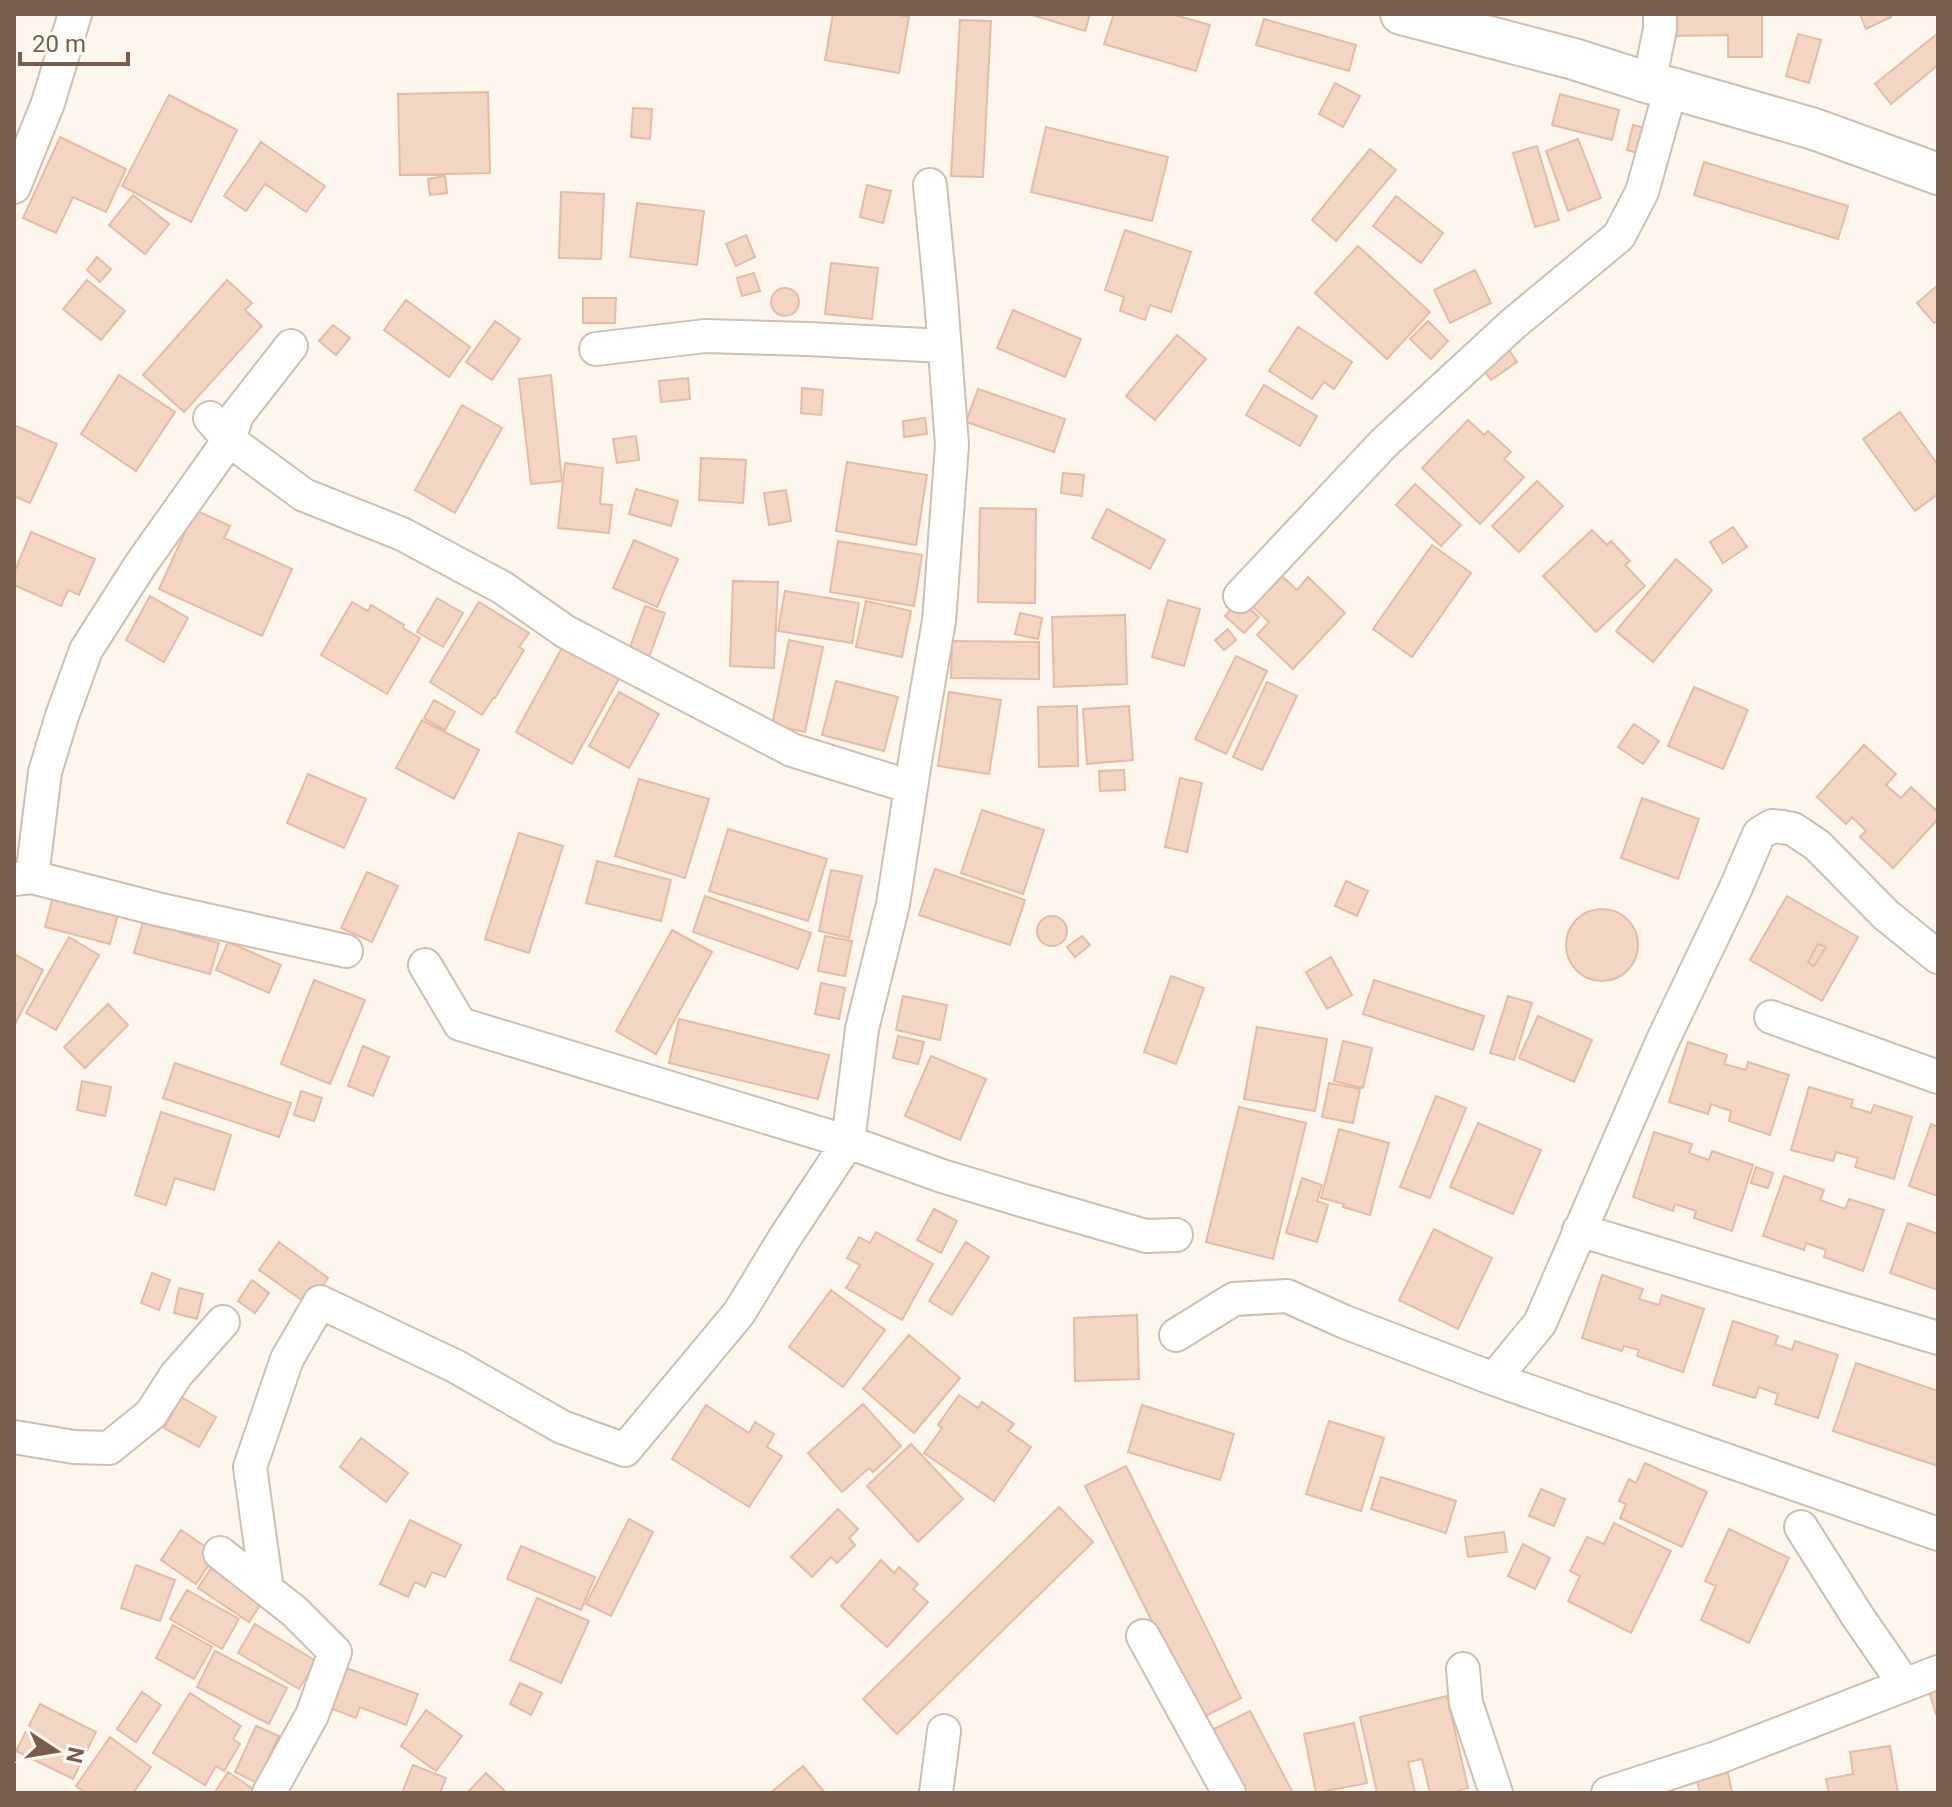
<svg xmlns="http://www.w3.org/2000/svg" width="1952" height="1807" viewBox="0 0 1952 1807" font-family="Roboto,sans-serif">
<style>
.building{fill:#f3d5c3;stroke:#e6bba3;stroke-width:2;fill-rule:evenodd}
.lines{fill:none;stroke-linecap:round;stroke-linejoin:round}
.minor-casing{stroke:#d1beb0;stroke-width:36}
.tertiary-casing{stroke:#d1beb0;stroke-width:44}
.minor{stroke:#fff;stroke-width:32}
.tertiary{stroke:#fff;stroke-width:40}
</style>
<rect width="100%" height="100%" fill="#fdf6ec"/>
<path class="building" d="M833,14H895L909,17L899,73L825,60Z
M1029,14H1090L1085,31Z
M1114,14H1171L1210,25L1196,71L1104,44Z
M1673,14H1762V57H1728V35L1673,36Z
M1860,14H1889L1891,17L1866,29Z
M1264,19L1356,45L1349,71L1256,45Z
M960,20L991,21L983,177L951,176Z
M1938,33V65L1891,104L1875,84Z
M1798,34L1821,40L1809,83L1786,76Z
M1335,83L1360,96L1343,127L1319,114Z
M488,92L490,173L400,175L398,94Z
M1560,94L1619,110L1612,140L1552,125Z
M169,95L237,130L191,222L122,186Z
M633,108L652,109L650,139L631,137Z
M1633,125L1652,130L1645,155L1627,150Z
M1046,127L1168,157L1152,221L1031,192Z
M60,137L126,169L106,212L73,197L56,233L23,218Z
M1578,139L1601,198L1568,211L1546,151Z
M261,142L325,186L306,212L265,184L246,211L224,196Z
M1537,146L1559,220L1535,227L1513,153Z
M1370,149L1396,170L1336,241L1312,220Z
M1704,162L1848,206L1838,239L1694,195Z
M445,176L447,193L430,195L428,179Z
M867,185L891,191L883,223L860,217Z
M561,192L604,194L601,259L559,258Z
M133,195L169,224L145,254L109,225Z
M1396,196L1443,233L1421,263L1373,226Z
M637,203L704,211L697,265L630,257Z
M1125,230L1191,252L1171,312L1150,305L1145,320L1120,311L1124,297L1105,290Z
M746,235L755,257L736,266L726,244Z
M1358,246L1430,312L1387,359L1315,293Z
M97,257L111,269L100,282L87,270Z
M831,263L878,268L872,319L825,314Z
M1475,270L1491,303L1450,323L1434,290Z
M754,273L760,291L742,296L737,278Z
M87,280L125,311L101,340L63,309Z
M227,280L252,303L245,310L262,326L184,412L143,375Z
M1938,285V320L1934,323L1917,303Z
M771 302a14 14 0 1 1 28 0a14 14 0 1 1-28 0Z
M583,298H616L615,323H583Z
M406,300L470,347L449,377L384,330Z
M1013,310L1081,339L1065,377L997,348Z
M495,321L520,339L492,380L466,362Z
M1428,321L1448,341L1431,359L1410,339Z
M333,325L350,338L336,355L319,341Z
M1298,327L1352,362L1334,389L1324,382L1312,399L1269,371Z
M1177,335L1206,359L1155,420L1126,396Z
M1505,344L1517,362L1491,380L1478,362Z
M119,375L175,412L136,471L81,434Z
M551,375L562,481L531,484L519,379Z
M688,378L690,399L661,402L659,381Z
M1264,385L1317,416L1300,446L1246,415Z
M802,388L823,390L821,415L801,413Z
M978,389L1065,419L1054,452L966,422Z
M462,405L502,428L455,513L415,490Z
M1900,412L1938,465V494L1915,511L1863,439Z
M925,418L927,434L904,437L903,421Z
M1468,420L1484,435L1488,431L1511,452L1504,459L1524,477L1480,524L1422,468Z
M14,425L57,444L30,503L14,496Z
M636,436L639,460L617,463L613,439Z
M701,458L746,460L743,503L699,500Z
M847,462L927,475L916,545L836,531Z
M565,463L603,468L600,504L612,505L609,533L558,528Z
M1063,473L1084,475L1082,496L1061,493Z
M1537,481L1563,506L1519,552L1492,526Z
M1415,484L1461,525L1441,546L1396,505Z
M636,489L678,501L671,526L629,514Z
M786,490L791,521L769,525L764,493Z
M980,508L1036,509L1035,603L978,602Z
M1107,509L1165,540L1150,569L1092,538Z
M195,510L230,526L224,538L292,569L262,636L159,589Z
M1733,527L1747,547L1723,563L1710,542Z
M1592,530L1607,545L1611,541L1630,561L1625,565L1645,586L1596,632L1543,576Z
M31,532L95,559L79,595L68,590L61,606L14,585V573Z
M634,540L678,559L657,607L613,588Z
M838,541L922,555L914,606L830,592Z
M1432,545L1471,573L1412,657L1373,629Z
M1676,559L1712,590L1653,662L1616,631Z
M1281,575L1297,590L1308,577L1345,613L1293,669L1257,635L1269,622L1252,606Z
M733,581L778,582L774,668L730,666Z
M785,591L859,603L852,643L778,631Z
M150,596L188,618L164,662L126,640Z
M437,598L463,613L443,647L417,632Z
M1240,599L1259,617L1244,633L1225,616Z
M1168,600L1200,609L1184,666L1152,657Z
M866,601L911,611L902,657L856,647Z
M352,602L368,611L371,605L404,625L403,628L420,638L387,694L321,655Z
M479,602L529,633L519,647L524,650L495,698L494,697L482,715L430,682Z
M645,606L665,613L648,660L628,653Z
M1020,613L1042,618L1038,639L1015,634Z
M1125,615L1127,684L1054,687L1052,617Z
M1228,629L1236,640L1224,650L1215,640Z
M789,640L823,647L805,732L772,725Z
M952,641L1039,642V679L951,678Z
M564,644L621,675L572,764L516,732Z
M1236,656L1267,671L1226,754L1195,739Z
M836,681L898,697L884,751L822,735Z
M1267,682L1297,696L1262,770L1233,757Z
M1694,687L1748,710L1723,769L1668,746Z
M619,692L659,714L629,768L589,746Z
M949,692L1001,700L989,774L938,766Z
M434,700L455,712L445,730L424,718Z
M1077,706L1078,766L1039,767L1038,707Z
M1129,706L1133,760L1087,764L1083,709Z
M422,720L479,750L454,799L396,768Z
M1634,724L1659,741L1643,764L1618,747Z
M1864,745L1896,774L1886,785L1901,798L1911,787L1938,812V819L1893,868L1860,837L1866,831L1852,817L1846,824L1817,797Z
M1124,770L1125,790L1100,791L1099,771Z
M308,774L366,799L344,848L287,823Z
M1180,778L1202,783L1187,852L1165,847Z
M639,779L709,799L685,878L615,856Z
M1642,798L1699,819L1678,879L1621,858Z
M982,810L1044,830L1023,894L961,873Z
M728,829L827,859L808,921L709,891Z
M519,833L563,846L529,953L485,939Z
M597,861L671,880L661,921L586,903Z
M935,869L1025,900L1010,945L919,915Z
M831,870L862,876L849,938L819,931Z
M367,872L398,886L372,942L341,928Z
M1346,881L1368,891L1357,916L1335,906Z
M705,896L811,933L798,969L693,932Z
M1787,896L1858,937L1822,1001L1750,960ZM1818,944L1826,947L1814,966L1808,962Z
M53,897L118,914L110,944L45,927Z
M1566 945a36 36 0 1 1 72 0a36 36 0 1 1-72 0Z
M1037 931a15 15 0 1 1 30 0a15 15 0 1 1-30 0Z
M143,922L219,943L210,974L134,953Z
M672,930L712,952L656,1054L616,1031Z
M825,936L852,941L845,976L818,971Z
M1082,936L1090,945L1075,957L1067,947Z
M69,937L99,955L56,1030L26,1013Z
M228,942L281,965L269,993L216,970Z
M1818,944L1826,947L1814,966L1808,962Z
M14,954L43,970L14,1026Z
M1331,957L1352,995L1327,1009L1306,972Z
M1171,976L1204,988L1176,1064L1144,1052Z
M314,980L365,1000L330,1084L281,1064Z
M1374,980L1484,1016L1473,1050L1363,1014Z
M821,983L845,988L839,1019L815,1014Z
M903,996L947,1005L940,1040L896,1030Z
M1508,996L1532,1003L1514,1060L1490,1053Z
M108,1004L128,1025L85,1068L64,1047Z
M1538,1016L1592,1040L1574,1082L1519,1058Z
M679,1019L829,1055L818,1099L669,1063Z
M1257,1027L1327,1039L1315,1111L1244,1099Z
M898,1036L924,1042L918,1064L893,1058Z
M1343,1041L1372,1048L1363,1088L1334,1081Z
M1688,1042L1727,1055L1724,1064L1746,1070L1748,1062L1789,1075L1770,1135L1729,1121L1731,1111L1711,1104L1708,1114L1669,1102Z
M363,1046L389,1057L373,1096L348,1086Z
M931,1056L986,1079L960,1140L905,1116Z
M175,1063L291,1103L279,1137L163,1098Z
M82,1081L111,1087L105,1116L77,1110Z
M1329,1083L1360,1089L1353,1123L1322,1117Z
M1809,1087L1853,1100L1851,1107L1871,1113L1874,1105L1912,1117L1894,1179L1855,1167L1858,1158L1836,1152L1833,1161L1791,1150Z
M301,1091L322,1098L314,1121L294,1115Z
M1436,1096L1466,1108L1430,1198L1400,1187Z
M1239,1107L1306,1123L1273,1259L1206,1242Z
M161,1112L231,1135L214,1190L175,1178L166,1205L135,1195Z
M1478,1123L1541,1150L1513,1214L1450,1187Z
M1931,1124L1938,1127V1196L1909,1186Z
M1339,1129L1389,1143L1370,1215L1343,1207L1344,1204L1321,1198Z
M1654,1132L1692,1144L1689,1153L1709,1160L1712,1151L1753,1165L1732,1231L1694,1218L1696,1211L1675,1204L1673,1211L1633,1197Z
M1756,1167L1773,1173L1768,1188L1751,1183Z
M1784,1176L1824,1190L1820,1200L1845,1209L1849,1199L1884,1210L1863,1271L1824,1257L1826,1250L1806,1243L1804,1250L1763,1236Z
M1302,1178L1322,1185L1317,1201L1328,1205L1317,1242L1286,1233Z
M934,1209L957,1221L941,1253L917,1240Z
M1908,1223L1938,1234V1290L1890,1273Z
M1434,1229L1492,1258L1458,1329L1399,1300Z
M876,1232L933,1264L902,1320L846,1288L860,1265L847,1258L859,1237L870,1243Z
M279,1242L328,1278L309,1305L259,1270Z
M966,1242L989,1257L952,1315L929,1301Z
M152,1273L170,1280L159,1310L141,1303Z
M1602,1275L1643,1289L1639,1299L1659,1305L1662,1295L1704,1309L1683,1372L1637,1356L1639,1350L1624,1346L1622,1351L1582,1338Z
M252,1280L269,1293L255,1313L238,1301Z
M179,1288L203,1294L197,1319L174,1313Z
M831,1290L885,1330L843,1387L789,1347Z
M1137,1315L1139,1379L1075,1381L1074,1318Z
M1733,1321L1778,1336L1775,1344L1792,1350L1795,1341L1838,1355L1818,1418L1775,1404L1778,1394L1759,1387L1755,1398L1713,1385Z
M909,1335L960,1378L914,1433L863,1389Z
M1856,1363L1938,1391V1466L1833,1431Z
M959,1395L978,1408L982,1402L1014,1424L1008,1431L1031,1447L994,1501L924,1453L942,1428L938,1425Z
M181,1397L216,1417L199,1447L164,1428Z
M863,1404L901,1446L873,1472L869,1468L842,1492L808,1453Z
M706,1405L749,1433L755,1422L774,1434L767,1447L782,1456L749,1507L672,1459Z
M1142,1405L1234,1434L1220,1480L1128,1452Z
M1329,1421L1384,1438L1361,1511L1306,1494Z
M361,1438L408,1473L386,1502L340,1467Z
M911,1444L963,1499L918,1542L867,1486Z
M1645,1463L1707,1492L1682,1547L1620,1518L1626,1504L1619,1501L1629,1479L1636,1483Z
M1126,1466L1241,1698L1200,1719L1085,1486Z
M1381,1477L1456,1501L1446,1533L1371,1509Z
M1541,1489L1565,1499L1554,1526L1529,1516Z
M1059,1507L1093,1542L897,1734L863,1699Z
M838,1509L858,1529L849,1538L855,1545L837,1563L831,1557L812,1577L791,1557Z
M629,1519L653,1532L611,1616L586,1604Z
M410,1520L461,1545L445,1577L432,1572L425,1587L415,1582L408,1597L380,1584Z
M1614,1523L1671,1551L1631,1633L1568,1601L1580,1576L1570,1571L1587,1537L1604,1544Z
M1729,1529L1789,1558L1749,1643L1701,1620L1716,1586L1705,1581Z
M181,1530L216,1554L196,1584L161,1560Z
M1504,1532L1507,1552L1468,1557L1465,1537Z
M1523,1544L1550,1558L1535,1589L1508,1576Z
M521,1546L595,1577L581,1610L507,1579Z
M881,1560L894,1573L899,1567L918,1584L913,1589L928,1602L887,1647L841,1606Z
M214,1564L265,1598L249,1622L198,1588Z
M136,1565L175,1580L160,1621L121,1608Z
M187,1590L239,1619L222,1649L170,1619Z
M537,1598L589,1621L561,1683L510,1660Z
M255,1624L316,1661L299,1689L238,1653Z
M173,1625L212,1647L194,1679L156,1658Z
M215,1651L287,1688L269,1724L197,1687Z
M346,1668L418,1694L406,1725L360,1707L356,1718L330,1708Z
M520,1683L542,1693L531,1715L510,1704Z
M1938,1687V1713L1936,1714L1929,1691Z
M142,1692L161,1705L136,1742L117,1729Z
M190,1693L241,1726L233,1739L240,1744L224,1771L216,1766L205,1785L153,1753Z
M1447,1696L1468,1788L1449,1793H1430L1422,1759L1408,1762L1415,1793H1377L1360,1717Z
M40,1704L96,1732L73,1779L16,1751Z
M426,1710L462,1736L436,1771L401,1746Z
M1250,1711L1293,1793H1242L1210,1731Z
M1354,1723L1367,1783L1316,1793L1304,1734Z
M256,1726L279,1736L257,1783L235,1772Z
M110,1737L151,1767L133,1793H86L76,1786Z
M1890,1746L1898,1793H1829L1826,1779L1853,1774L1850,1752Z
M413,1765L446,1778L440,1793H402Z
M803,1766L825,1793H770Z
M228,1772L253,1789L251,1793L215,1792Z
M486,1773L507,1793H467Z
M1728,1773L1732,1793H1700L1697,1780Z"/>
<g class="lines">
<g class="minor-casing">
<path id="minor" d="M1649,83L1660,29V14
M14,187L48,103L75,14
M596,349L705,336L808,339L944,346
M210,418L229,440L304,495L402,534L503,588L566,632L792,750L911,787
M1240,596L1384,443L1513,324L1619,236L1642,192L1671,88
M32,877L157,909L346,951
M14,879L32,877L45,772L62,716L86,650L141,564L229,440L237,415L291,346
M425,965L460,1024L848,1142L942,1176L1018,1199L1146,1236L1176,1235
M1771,1017L1938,1077
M1579,1230L1938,1338
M1176,1335L1234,1299L1287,1296L1345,1322L1494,1379L1938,1534
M1494,1379L1540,1323L1662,1042L1734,892L1759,834L1772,826L1782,827L1793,829L1817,845L1886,915L1938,957
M14,1437L74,1447L109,1448L151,1414L176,1375L223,1322
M1801,1527L1858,1617L1905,1685
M220,1553L294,1611L335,1652L312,1715L269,1793
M267,1590L250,1467L287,1359L320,1302L455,1366L562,1427L625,1450L739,1313L784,1239L848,1142L862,1029L893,904L916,755L939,621L952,445L941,298L930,185
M1143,1636L1229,1793
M1463,1669L1466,1703L1496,1793
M936,1793L944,1731
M1608,1793L1719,1757L1938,1672"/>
</g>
<g class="tertiary-casing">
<path id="tertiary" d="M1401,14L1574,59L1649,83L1671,88L1814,129L1938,174"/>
</g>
<use href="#minor" class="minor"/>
<use href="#tertiary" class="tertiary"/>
</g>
<rect width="1952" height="1807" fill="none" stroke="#7a5c4d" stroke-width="32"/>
<g transform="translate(56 1751) rotate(102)" stroke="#fffaf3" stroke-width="6" paint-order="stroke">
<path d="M0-6L14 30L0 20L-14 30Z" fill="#7a5c4d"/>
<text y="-12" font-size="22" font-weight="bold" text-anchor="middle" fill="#7a5c4d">N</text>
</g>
<path d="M20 52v12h108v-12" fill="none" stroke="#7a5c4d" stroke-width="4"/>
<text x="32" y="52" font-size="24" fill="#7a5c4d" stroke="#fffaf3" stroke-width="6" paint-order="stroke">20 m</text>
</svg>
